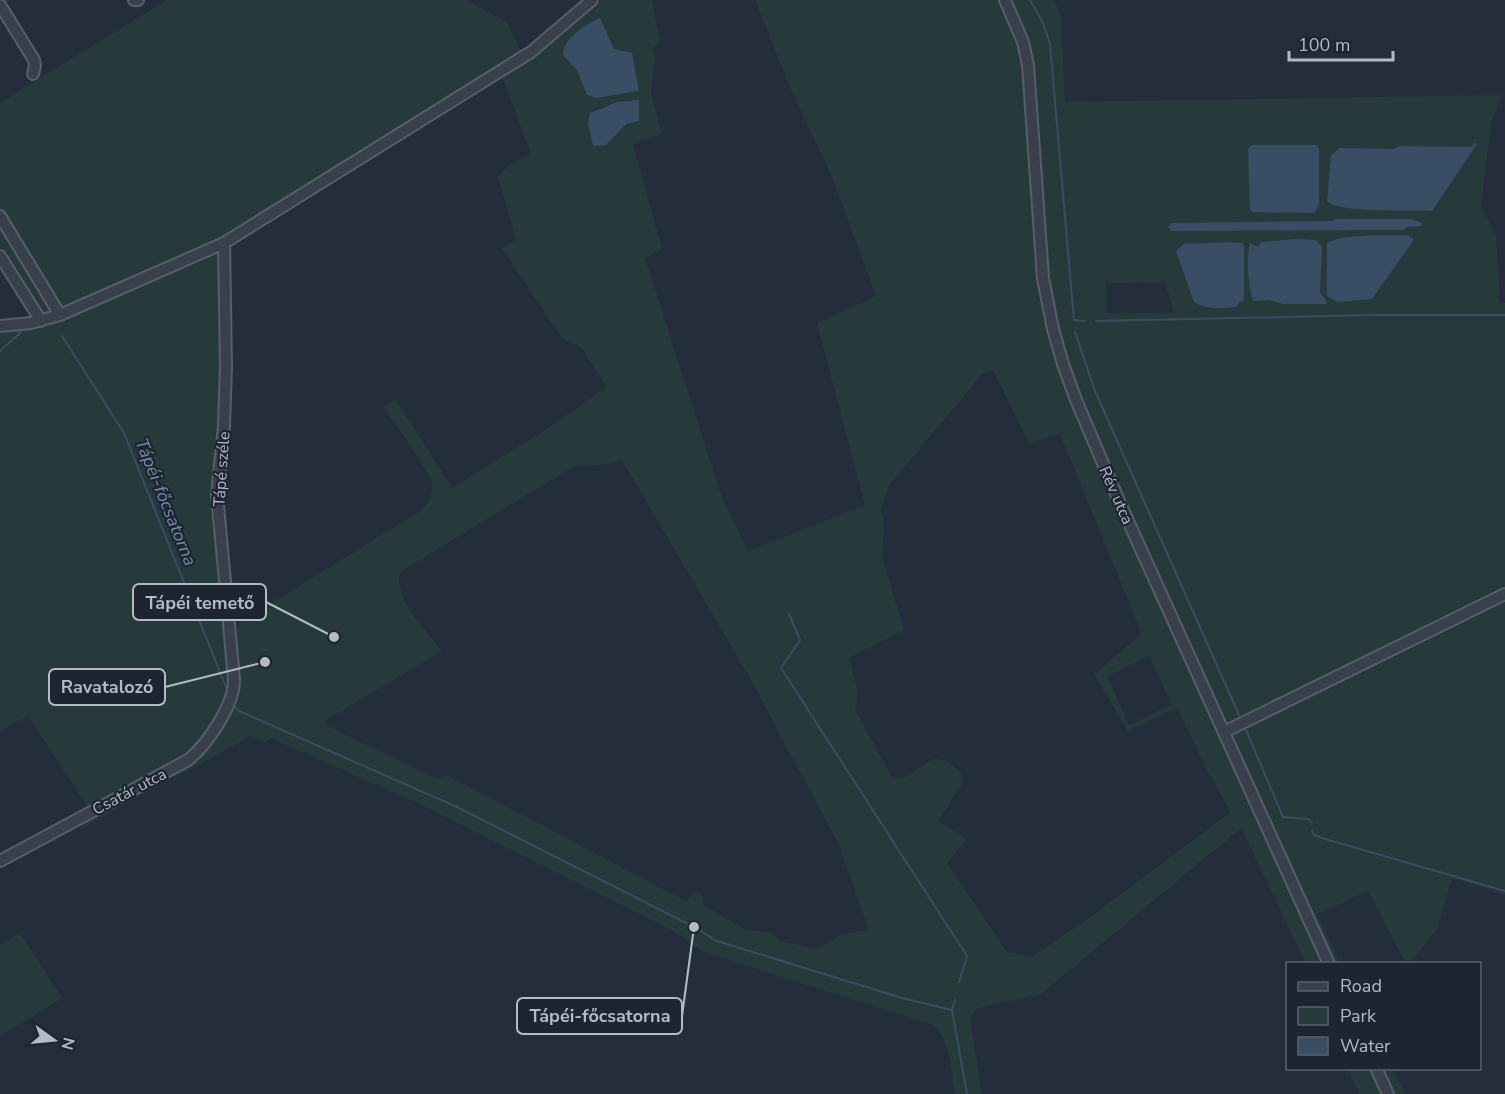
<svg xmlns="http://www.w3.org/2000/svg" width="1505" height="1094" viewBox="0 0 1505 1094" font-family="'Nunito Sans',sans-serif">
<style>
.green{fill:#263a3c;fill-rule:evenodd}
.water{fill:#394d64}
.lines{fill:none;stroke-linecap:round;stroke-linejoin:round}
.stream{stroke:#394d64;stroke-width:2}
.minor-casing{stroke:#565e69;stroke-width:14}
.minor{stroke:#37404b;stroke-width:10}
.labels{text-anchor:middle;stroke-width:4.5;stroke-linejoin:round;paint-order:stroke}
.street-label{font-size:16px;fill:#b3bbc7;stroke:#1d2530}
.water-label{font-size:18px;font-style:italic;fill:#748daa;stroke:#1d2530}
.leader{fill:none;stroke:#b3bbc7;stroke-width:2}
.callout-dot{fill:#b3bbc7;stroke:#1d2530;stroke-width:2}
.callout{fill:#1d2530;stroke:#b3bbc7;stroke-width:2}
.callout-label{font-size:18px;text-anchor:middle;font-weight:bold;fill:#b3bbc7}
</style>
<rect width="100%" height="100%" fill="#242e3b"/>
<path class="green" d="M167,0H466L507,22L526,62L601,0H652L660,42L653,48L655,57L651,94L662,134L633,144L662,249L645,258L722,498L748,551L865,505L817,323L876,296L833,179L790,87L755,0H1054L1061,16L1065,102L1502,95L1491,123L1481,206L1496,235L1500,303H1505V895L1452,878L1437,929L1410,963L1406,964L1368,891L1317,914L1340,963H1306L1241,828L1041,994L977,1008L970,1019L982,1094H955C951,1070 951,1042 933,1025L704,952L667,927L415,802L271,738L265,743L250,736L195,767L169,779L82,828L75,814L88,807L28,716L0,731V320L35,318L0,262V103ZM571,62L639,91L596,98L587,95L577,70ZM502,76L531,154L511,164L498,176L516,240L502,248L562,338L582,348L607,387L544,431L452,488L396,400L384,407C392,419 431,474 432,483C434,495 428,504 419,512L236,625L237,581L232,582L224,513L228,493L232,246ZM617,102L639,121L626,124L595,110ZM1165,282L1174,313H1106V283ZM993,370L1029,443L1060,434L1142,634L1094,674L1128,731L1177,708L1208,772L1231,812L1086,920L1032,957L1007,952L947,863L967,839L938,821L963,782L960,772L946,761L934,758L906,777L892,778L855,709L858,692L849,658L904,630L882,557L884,521L881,510L884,499L890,484L984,372ZM622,460L750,678L839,845L869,930L843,934L816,949L780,941L773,933L747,930L704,906L701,892L694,893L686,901L448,776L438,779L324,724L326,720L442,651C426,630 393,599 400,572L574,466L603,465ZM1149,656L1172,705L1129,725L1107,676Z
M20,933L62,998L0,1036V945Z
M1348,1069H1392L1406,1094H1360Z"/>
<path class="water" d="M600,18L614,49L632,53L639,91L596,98L587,95L577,70L563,55C564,37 585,25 600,18Z
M639,100V121L626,124L606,145L593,146L588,123L590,113L617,102Z
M1474,143L1477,144L1432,211C1414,210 1335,213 1327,201L1331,155L1340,148L1392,149L1400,146L1463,147H1471Z
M1252,145H1316L1319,148V205L1314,213L1253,212L1250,210L1248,149Z
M1336,219H1411L1422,223L1421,226L1407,227L1404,230L1172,231L1168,227L1172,223L1331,221Z
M1407,235L1413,238V241L1372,299L1337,302L1327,296V243C1345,233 1386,236 1407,235Z
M1296,239L1316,240L1322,247L1320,293L1326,300V304H1283L1269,300L1253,301C1248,285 1246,260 1250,243L1258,247L1261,242Z
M1232,242L1242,243L1244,245V301L1240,302L1236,307C1221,308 1207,310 1194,302L1176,251L1184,244Z"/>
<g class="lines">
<path class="stream" d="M1030,0L1043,23L1050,44L1074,320L1085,321
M1096,321L1375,315H1505
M18,330L24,329
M1075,332L1095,391L1239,715
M62,336L124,433L226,687
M0,351L20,333L21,330
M789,614L800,640L781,668L967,956L959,982
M235,707L239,711L457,807L694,927L717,941L902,998L952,1010
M1246,730L1283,817L1308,819L1312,822
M1312,831L1314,835L1325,839L1505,891
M955,1000L952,1010L967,1094"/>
<g class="minor-casing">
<path id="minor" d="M134,0H138
M1005,0L1023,42L1028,65L1043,278L1053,329L1063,364L1076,400L1119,501L1329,964
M0,5L34,60L35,66L33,74
M0,216L60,315
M0,256L41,321
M0,326L31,323L60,315L224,243L531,52L592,0
M1224,732L1505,594
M0,861L188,760C207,745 235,704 234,679L217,495L224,426L226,366L224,243
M1376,1068L1388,1094"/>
</g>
<use href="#minor" class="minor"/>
</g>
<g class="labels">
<g class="street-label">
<text transform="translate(221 469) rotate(-86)" y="6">Tápé széle</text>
<text transform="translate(1117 495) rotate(66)" y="6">Rév utca</text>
<text transform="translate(129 791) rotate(-28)" y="6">Csatár utca</text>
</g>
<g class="water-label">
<text transform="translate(166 502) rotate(68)" y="6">Tápéi-főcsatorna</text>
</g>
</g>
<path class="leader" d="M334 637L266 602M265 662L165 687M694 927L682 1016"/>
<g class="callout-dot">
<circle cx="334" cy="637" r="6"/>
<circle cx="265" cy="662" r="6"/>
<circle cx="694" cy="927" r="6"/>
</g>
<g class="callout">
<rect x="133" y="584" width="133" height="36" rx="6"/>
<rect x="49" y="669" width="116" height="36" rx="6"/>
<rect x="517" y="998" width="165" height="36" rx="6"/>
</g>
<g class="callout-label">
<text x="200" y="609">Tápéi temető</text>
<text x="107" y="693">Ravatalozó</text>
<text x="600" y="1022">Tápéi-főcsatorna</text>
</g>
<rect x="1286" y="962" width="195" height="108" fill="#1d2530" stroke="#59616c" stroke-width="1.5"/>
<rect x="1298" y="982" width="30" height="9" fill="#37404b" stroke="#59616c" stroke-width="1.5"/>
<text x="1340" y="992" font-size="18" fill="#b3bbc7">Road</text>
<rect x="1298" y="1007" width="30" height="18" fill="#263a3c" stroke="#59616c" stroke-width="1.5"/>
<text x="1340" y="1022" font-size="18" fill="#b3bbc7">Park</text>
<rect x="1298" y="1037" width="30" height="18" fill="#394d64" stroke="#59616c" stroke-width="1.5"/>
<text x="1340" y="1052" font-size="18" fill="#b3bbc7">Water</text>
<g transform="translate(54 1040) rotate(105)" stroke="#1d2530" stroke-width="4.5" paint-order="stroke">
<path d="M0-4.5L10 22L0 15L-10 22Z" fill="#b3bbc7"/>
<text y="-9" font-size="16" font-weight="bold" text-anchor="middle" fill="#b3bbc7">N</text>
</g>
<path d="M1289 51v9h104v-9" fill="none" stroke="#b3bbc7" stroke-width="3"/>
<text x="1298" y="51" font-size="18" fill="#b3bbc7" stroke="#1d2530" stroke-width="4.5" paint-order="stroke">100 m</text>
</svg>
